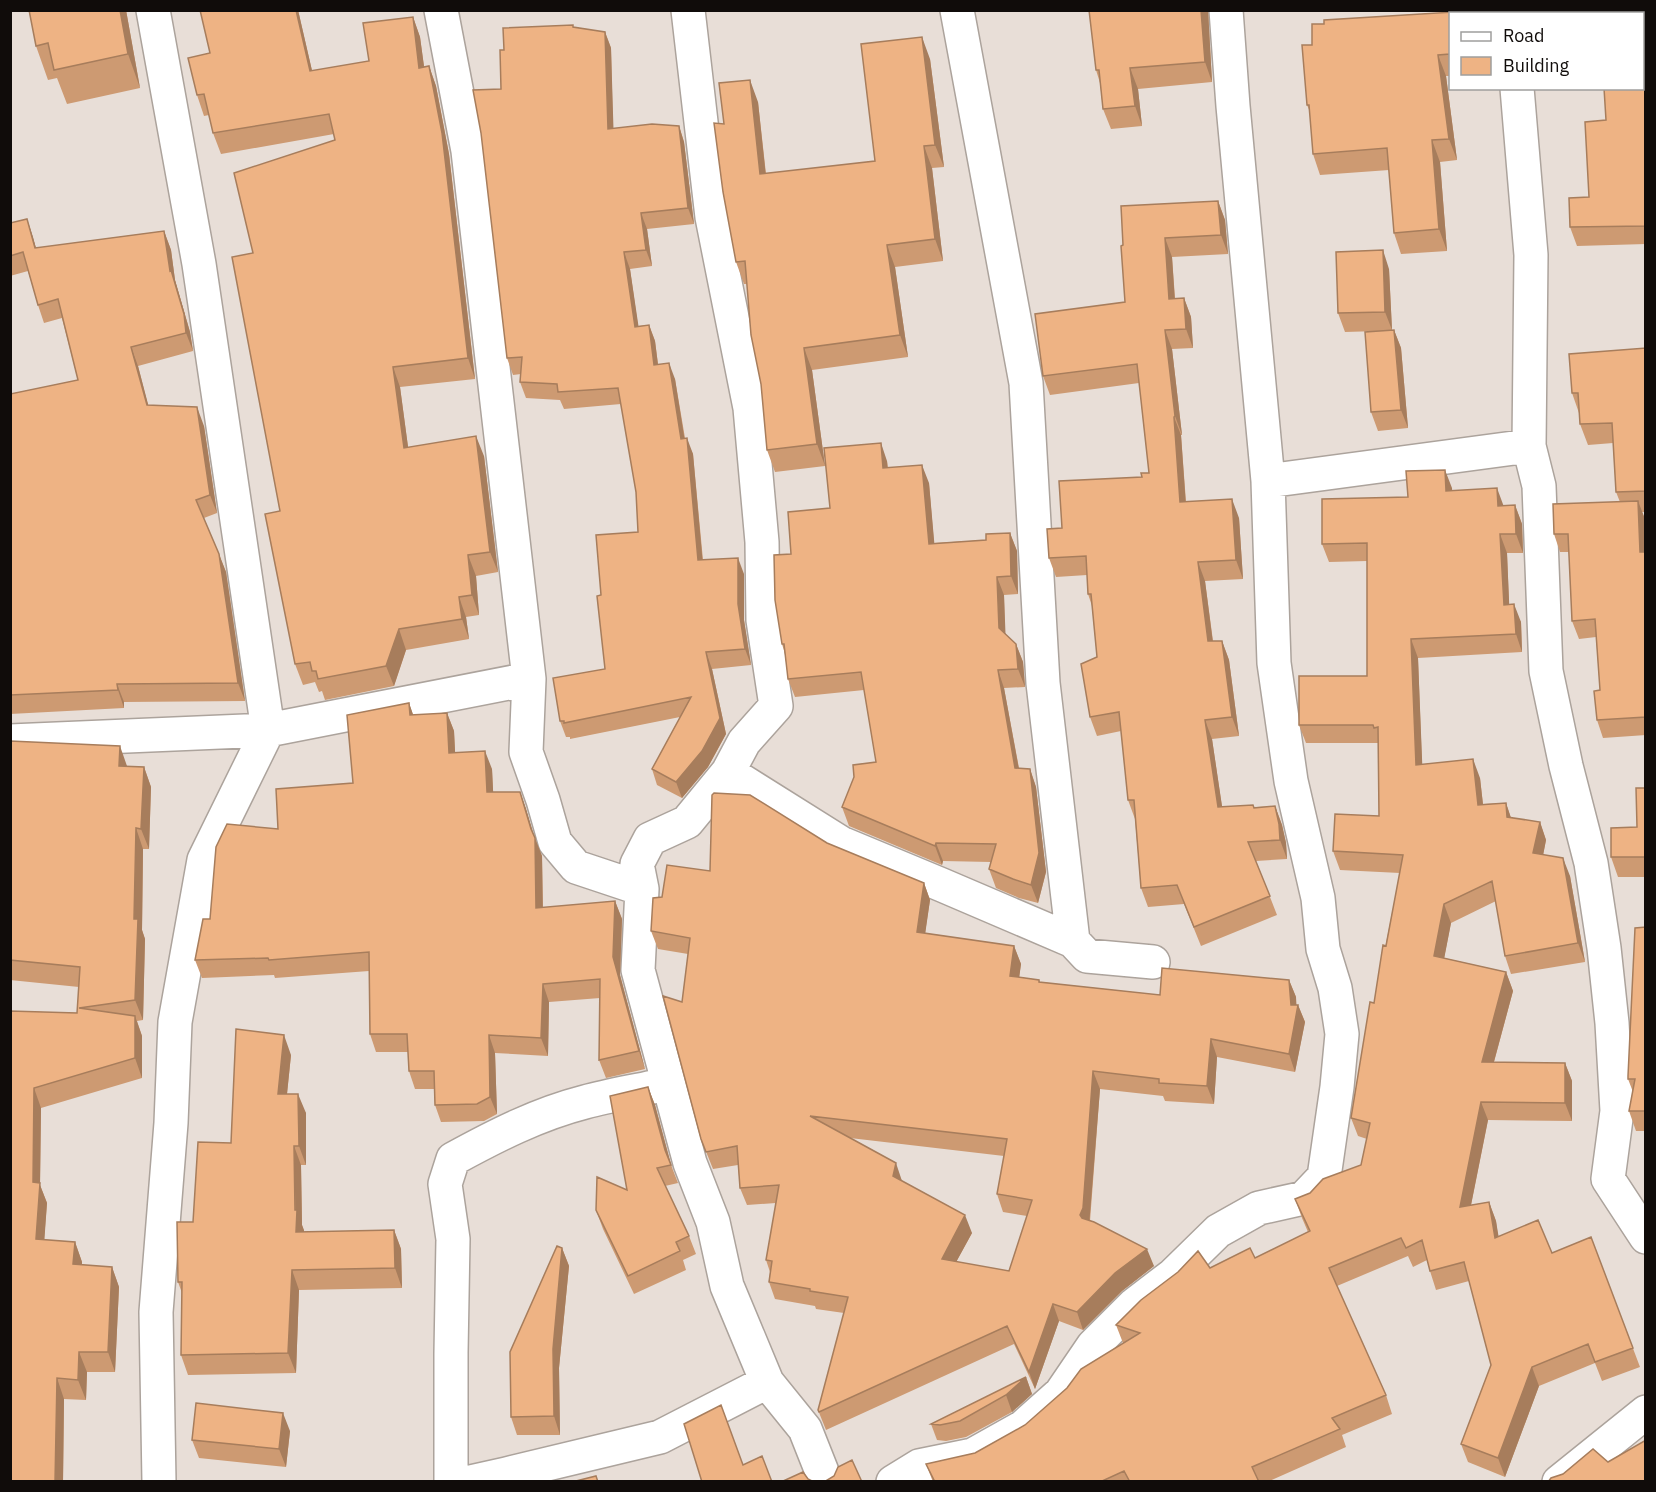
<svg xmlns="http://www.w3.org/2000/svg" width="1656" height="1492" viewBox="0 0 1656 1492" font-family="'IBM Plex Sans',sans-serif">
<style>
.lines{fill:none;stroke-linecap:round;stroke-linejoin:round}
.minor-casing{stroke:#aca39c;stroke-width:36}
.minor{stroke:#fff;stroke-width:33}
.wall{fill:#cd9a72;fill-rule:evenodd}
.shaded-wall{fill:#a77d5c}
.building{fill:#eeb384;stroke:#a77d5c;stroke-width:1.5;fill-rule:evenodd}
</style>
<rect width="100%" height="100%" fill="#e8ded7"/>
<g class="lines">
<g class="minor-casing">
<path id="minor" d="M153,10L199,264L268,730L529,679
M441,10L468,151L529,679L526,752L543,800L555,842L576,867L642,889
M688,10L712,217L750,408L762,542L763,620L776,706L744,742L728,772L687,822L650,839L637,864L642,889L638,970L690,1163L713,1222L727,1286L767,1382L805,1429L826,1482
M957,10L1026,383L1043,683L1073,941
M1510,10L1511,14
M1517,88L1531,255L1529,446L1539,486L1546,671L1566,766L1591,863L1604,948L1612,1023L1617,1111L1608,1179L1646,1237
M1268,481L1529,446
M10,741L268,730L204,860L175,1022L171,1123L156,1312L159,1482
M728,772L841,843L942,885L1073,941L1087,956L1153,962
M451,1482V1353L453,1239L445,1184L453,1159C495,1136 538,1114 585,1102C607,1096 630,1092 653,1087
M470,1482L506,1474L660,1437L767,1382
M893,1482L919,1466L973,1455L1023,1427L1061,1393L1093,1346L1135,1304L1173,1275L1218,1231L1259,1208L1304,1198L1324,1177L1337,1087L1342,1034L1335,988L1323,949L1318,898L1291,781L1274,663L1268,481L1233,106L1226,10
M1559,1482L1646,1412"/>
</g>
<use href="#minor" class="minor"/>
</g>
<path class="wall" d="M29,10H126L140,88L67,104L57,78L48,80L36,46Z
M298,10L312,71L369,61L413,17L420,37L424,67L429,66L436,86L449,154L475,379L400,387L408,447L484,456L498,572L476,576L479,615L466,617L469,639L406,650L394,686L325,700L322,691L319,692L315,682L303,685L295,664L253,253L335,140L334,134L221,154L213,133L209,115L204,116L197,95Z
M1208,10L1212,82L1138,89L1142,126L1111,129L1103,109L1100,83L1096,70Z
M1450,14V76H1446L1457,160L1440,162L1447,251L1401,254L1394,233L1389,170L1320,175L1313,154L1310,112L1307,105L1312,45L1324,24Z
M574,28L605,32L611,48L613,129L679,126L684,142L694,224L647,229L652,266L630,269L638,326L649,325L655,341L658,364L675,379L685,438L693,454L703,560L744,574V620L751,665L712,669L726,734L708,767L682,798L657,785L652,769L680,717L570,739V737H566L560,721L605,669L601,595L638,532L636,492L621,404L564,409L560,400L526,398L520,382L521,374L513,375L507,358L501,89L504,50Z
M930,59L944,167L932,168L943,261L895,267L908,357L812,370L825,466L775,472L767,450L761,384L747,284H744L736,262L724,124L758,102L766,174L875,161Z
M1646,72V244L1577,246L1570,227L1589,197Z
M1218,201L1225,220L1228,254L1172,257L1175,298H1184L1191,317L1193,348L1172,349L1182,435H1181L1186,502L1239,518L1243,579L1205,581L1213,641H1222L1229,660L1239,736L1212,739L1222,807H1254L1275,806L1282,825L1286,843L1287,859L1256,861L1277,915L1201,946L1184,904L1148,907L1141,888L1135,819L1128,800L1121,731L1097,736L1090,717L1097,657L1092,606L1088,594L1087,575L1056,577L1049,558L1062,528L1142,477L1149,473L1139,383L1050,395L1043,376L1125,302L1123,245Z
M27,219L36,248L164,231L171,250L175,280L190,332L193,351L138,366L148,405L204,426L217,513L204,518L226,572L245,701L124,702V708L10,714V394L78,380L62,318L44,323L38,305L28,271L10,276V223Z
M1389,269L1392,330H1394L1401,348L1408,428L1378,431L1371,412L1378,331L1345,332L1338,313Z
M1646,348V512H1642L1645,519L1646,550V735L1603,738L1597,720L1600,690L1596,637L1579,639L1572,621L1569,552H1560L1554,534L1620,502L1616,492L1613,443L1588,445L1580,424L1579,413L1572,393Z
M887,461L888,468L929,483L934,543L986,540L1010,533L1017,551L1018,594L1004,595L1005,634L1016,644L1023,662L1025,687L1004,688L1019,768L1030,769L1036,787L1046,872L1038,903L1019,898L996,888L989,869L991,862L943,861L942,865L849,826L842,807L876,762L864,690L795,697L788,679L785,654L782,644L830,508Z
M1452,488V491L1504,506L1515,505L1522,524L1523,553H1507L1509,604L1521,622L1522,652L1418,658L1422,764L1480,778L1483,804L1506,803L1511,818L1540,822L1546,840L1543,855L1570,876L1585,962L1511,974L1505,956L1496,901L1451,923L1444,958L1506,972L1513,991L1494,1062L1565,1063L1572,1081V1121L1488,1120L1471,1205L1489,1202L1496,1221L1498,1237L1552,1253L1591,1237L1640,1367L1602,1381L1595,1363L1539,1386L1505,1477L1468,1462L1461,1444L1491,1365L1469,1281L1436,1290L1430,1271L1427,1260L1413,1267L1408,1256L1337,1286L1386,1395L1392,1414L1342,1435L1346,1447L1267,1482H933L926,1464L975,1453L1025,1425L1123,1343L1116,1325L1210,1268L1255,1258L1308,1232L1302,1218L1295,1199L1310,1193L1361,1165L1367,1139L1358,1136L1351,1118L1400,873L1340,870L1333,851L1379,816L1378,743H1306L1299,725L1367,676V561L1329,562L1322,544L1408,497Z
M409,703L413,715L447,713L454,731L455,752L492,769L493,792H520L526,809L533,834L542,856L543,908L615,901L622,919L620,975L645,1069L606,1078L599,1060L600,998L549,1002L548,1056L495,1053L497,1114L484,1121L441,1122L435,1105L434,1089H415L409,1071L408,1052H376L370,1034L369,971L275,978L274,975L202,978L195,960L278,829L353,783Z
M10,741L127,766L144,767L151,787L149,849H143L142,930L145,939L143,1020L137,1021L142,1036V1078L41,1108L40,1185L47,1203L44,1240L75,1242L82,1262V1265L112,1267L119,1287L115,1372H87L86,1400L64,1399L63,1482H10V1011L77,1013L79,987L10,980Z
M1646,788V877H1618L1611,857L1637,827Z
M827,843L924,883L930,900L925,933L1014,946L1021,964L1019,977L1039,980L1040,982L1160,995L1289,980L1296,997V1005H1298L1305,1022L1295,1072L1217,1057L1214,1104L1165,1101L1163,1096L1100,1089L1090,1221L1154,1266L1122,1291L1083,1330L1059,1321L1035,1389L1014,1344L826,1430L818,1410L844,1313L816,1309L815,1306L775,1299L769,1282L770,1272L766,1260L776,1203L747,1205L740,1188L738,1165L713,1169L701,1139L682,1002L688,954L658,949L651,931L662,897L710,871ZM850,1138L1004,1156L997,1194L1003,1212L1027,1216L1009,1271L956,1262L972,1233L902,1181Z
M1646,927V1131H1636L1629,1111L1633,1092L1628,1079Z
M291,1055L287,1094L306,1113V1165H301L302,1225L304,1232L394,1230L401,1249L402,1288L299,1290L296,1373L188,1375L181,1355L182,1293L178,1282L193,1222L231,1143Z
M648,1087L655,1105L671,1165L678,1183L665,1186L689,1236L696,1254L683,1260L686,1270L634,1294L603,1229L596,1210L627,1190Z
M562,1248L569,1266L559,1368L560,1435H517L511,1417Z
M1026,1377L1032,1394L1012,1412L966,1437L946,1441L937,1440L931,1424Z
M290,1431L286,1467L199,1458L192,1440Z"/>
<path class="shaded-wall" d="M120,10H126L140,88L128,54Z
M296,10H298L317,92L310,71Z
M1201,10H1208L1212,82L1205,62Z
M413,17L420,37L427,88L419,68Z
M605,32L611,48L614,146L608,129Z
M922,37L930,59L944,167L935,145Z
M1438,55L1446,76L1457,160L1449,139Z
M429,66L436,86L449,154L475,379L468,358Z
M1130,68L1138,89L1142,126L1135,106Z
M750,80L758,102L768,196L760,174Z
M679,126L684,142L694,224L688,208Z
M1432,140L1440,162L1447,251L1439,229Z
M924,146L932,168L943,261L935,239Z
M1218,201L1225,220L1228,254L1221,235Z
M641,213L647,229L652,266L646,250Z
M27,219L33,237L41,267L35,248Z
M164,231L171,250L175,280L190,332L193,351L186,333L170,271Z
M1165,238L1172,257L1176,318L1169,299Z
M887,245L895,267L908,357L900,335Z
M1383,250L1389,269L1392,330L1385,312Z
M624,252L630,269L641,343L635,327Z
M1184,298L1191,317L1193,348L1186,329Z
M649,325L655,341L660,381L654,365Z
M1165,330L1172,349L1182,435L1175,416Z
M1394,330L1401,348L1408,428L1401,410Z
M131,347L138,366L153,423L147,405Z
M804,348L812,370L825,466L817,444Z
M669,363L675,379L687,455L681,439Z
M393,367L400,387L411,469L404,448Z
M197,407L204,426L217,513L210,495Z
M1174,417L1181,435L1187,521L1180,502Z
M476,436L484,456L498,572L490,552Z
M687,438L693,454L704,577L698,560Z
M881,443L887,461L889,487L883,468Z
M922,465L929,483L936,562L929,544Z
M1445,470L1452,488L1453,510L1446,491Z
M1497,488L1504,507L1498,506Z
M1232,499L1239,518L1243,579L1236,560Z
M1638,501L1645,519L1646,568L1640,552Z
M1515,505L1522,524L1523,553L1516,534Z
M1010,533L1017,551L1018,594L1011,576Z
M1500,534L1507,553L1510,623L1504,605Z
M219,554L226,572L245,701L238,683Z
M468,555L476,576L479,615L472,595Z
M738,558L744,574V620L751,665L745,649L738,604Z
M1198,562L1205,581L1215,659L1208,641Z
M997,577L1004,595L1006,647L999,628Z
M459,597L466,617L469,639L462,619Z
M1514,604L1521,622L1522,652L1516,634Z
M399,629L406,650L394,686L386,666Z
M1411,639L1418,658L1423,783L1416,765Z
M1222,641L1229,660L1239,736L1232,717Z
M1016,644L1023,662L1025,687L1018,669Z
M706,652L712,669L726,734L708,767L682,798L676,782Z
M998,670L1004,688L1022,786L1015,768Z
M117,684L124,702V708L118,690Z
M409,703L415,720L410,715Z
M447,713L454,731L456,770L449,753Z
M1205,720L1212,739L1225,826L1218,807Z
M120,746L127,766H119Z
M485,751L492,769L494,809L487,792Z
M1473,759L1480,778L1485,823L1478,805Z
M144,767L151,787L149,849L141,829Z
M1030,769L1036,787L1046,872L1038,903L1031,885Z
M520,792L526,809L536,842L535,838L542,856L543,926L536,908L531,829Z
M1506,803L1512,821L1507,817Z
M1275,806L1282,825L1286,843L1287,859L1280,840Z
M1540,822L1546,840L1540,871L1533,853Z
M136,828L143,849L142,930L145,939L143,1020L135,1000L134,919Z
M936,843L943,861L942,865L935,846Z
M1563,858L1570,876L1585,962L1578,943Z
M924,883L930,900L923,949L917,932Z
M615,901L622,919L620,975L645,1069L639,1051L613,957Z
M1444,904L1451,923L1441,975L1434,956Z
M1014,946L1021,964L1017,994L1010,976Z
M1506,972L1513,991L1489,1080L1482,1062Z
M1289,980L1296,997L1297,1014L1298,1005L1305,1022L1295,1072L1289,1054L1291,1005Z
M543,984L549,1002L548,1056L541,1038Z
M135,1016L142,1036V1078L135,1058Z
M284,1035L291,1055L285,1113L278,1094Z
M489,1035L495,1053L497,1114L490,1097Z
M1211,1039L1217,1057L1214,1104L1207,1086Z
M1565,1063L1572,1081V1121L1565,1103Z
M1093,1071L1100,1089L1089,1226L1087,1233L1080,1215Z
M648,1087L655,1105L672,1168L665,1150Z
M34,1088L41,1108L40,1185L47,1203L43,1259L36,1239L33,1182Z
M298,1094L306,1113V1165L299,1146Z
M1481,1102L1488,1120L1467,1225L1460,1207Z
M294,1146L301,1165L302,1225L304,1230L303,1251L296,1232Z
M896,1163L902,1181L893,1176Z
M1489,1202L1496,1221L1502,1257L1495,1238Z
M965,1215L972,1233L948,1277L942,1259Z
M394,1230L401,1249L402,1288L395,1268Z
M75,1242L82,1262L81,1285L73,1264Z
M562,1248L569,1266L559,1368L560,1435L554,1416L553,1349Z
M1147,1249L1154,1266L1122,1291L1083,1330L1077,1312L1115,1273Z
M112,1267L119,1287L115,1372L108,1352Z
M292,1270L299,1290L296,1373L288,1353Z
M1053,1304L1059,1321L1035,1389L1029,1372Z
M79,1352L87,1372L86,1400L78,1380Z
M1532,1367L1539,1386L1505,1477L1498,1458Z
M1026,1377L1032,1394L1012,1412L1006,1395Z
M57,1378L64,1399L63,1482H55Z
M283,1413L290,1431L286,1467L279,1449Z"/>
<path class="building" d="M29,10H120L128,54L54,70L48,43L36,46Z
M200,10H296L310,71L369,61L363,23L413,17L419,68L429,66L442,133L468,358L393,367L404,448L476,436L490,552L468,555L472,595L459,597L462,619L399,629L386,666L318,679L316,671H312L310,662L295,664L265,514L280,511L232,257L253,253L234,173L335,140L329,114L213,133L204,94L197,95L188,58L210,53Z
M1089,10H1201L1205,62L1130,68L1135,106L1103,109L1099,70H1096Z
M1486,10V14H1450V54L1438,55L1449,139L1432,140L1439,229L1394,233L1387,148L1313,154L1309,105H1307L1302,45H1312V24H1324V20Z
M573,25V27L605,32L608,129L652,124L679,126L688,208L641,213L646,250L624,252L635,327L649,325L654,365L669,363L681,439L687,438L698,560L738,558V604L745,649L706,652L720,718L702,751L676,782L652,769L691,697L564,723V721H560L553,678L605,669L597,596L601,595L596,535L638,532L636,492L618,388L558,392L557,384L520,382L522,357L507,358L481,133L473,90L501,89L500,50H504L503,28Z
M922,37L935,145L924,146L935,239L887,245L900,335L804,348L817,444L767,450L761,384L751,335L745,261L736,262L723,192L714,123L724,124L719,83L750,80L760,174L875,161L861,44Z
M1642,72H1646V226L1570,227L1569,198L1589,197L1585,122L1606,120L1604,88H1642Z
M1218,201L1221,235L1165,238L1169,299L1184,298L1186,329L1165,330L1175,416L1174,417L1180,502L1232,499L1236,560L1198,562L1208,641H1222L1232,717L1205,720L1218,807L1253,805L1254,808L1275,806L1279,824L1280,840L1248,842L1270,896L1194,927L1177,885L1141,888L1134,800H1128L1119,712L1090,717L1081,664L1097,657L1091,594H1088L1086,556L1049,558L1047,529L1062,528L1059,481L1142,477L1141,473H1149L1137,364L1043,376L1035,314L1125,302L1121,246L1123,245L1121,206Z
M27,219L35,248L164,231L170,271L171,270L184,314L186,333L131,347L147,405L197,407L210,495L196,500L219,554L238,683L117,684L118,690L10,695V394L78,380L58,299L38,305L23,252L10,256V223Z
M1383,250L1385,312L1338,313L1336,252Z
M1394,330L1401,410L1371,412L1365,332Z
M1646,348V491L1616,492L1612,423L1580,424L1578,393H1572L1569,354Z
M881,443L883,468L922,465L929,544L986,540V534L1010,533L1011,576L997,577L999,628L1016,644L1018,669L998,670L1015,768L1030,769L1039,853L1031,885L1013,879L989,869L996,844L936,843L935,846L842,807L854,777L853,765L876,762L861,672L788,679L784,644H782L775,600L774,555L791,554L788,512L830,508L824,448Z
M1445,470L1446,491L1497,488L1498,506L1515,505L1516,534H1500L1504,605L1514,604L1516,634L1411,639L1416,765L1473,759L1478,805L1506,803L1507,817L1540,822L1533,853L1563,858L1578,943L1505,956L1492,881L1444,904L1434,956L1506,972L1482,1062L1565,1063V1103L1481,1102L1460,1207L1489,1202L1495,1238L1538,1220L1552,1253L1591,1237L1633,1348L1595,1362L1588,1344L1532,1367L1498,1458L1461,1444L1491,1365L1464,1262L1430,1271L1422,1240L1406,1248L1401,1238L1329,1268L1386,1395L1332,1418L1340,1429L1252,1467L1259,1482H1130L1124,1471L1100,1482H935L926,1464L975,1453L1025,1425L1067,1388L1081,1369L1140,1333L1116,1325L1141,1300L1178,1272L1198,1251L1210,1268L1250,1248L1255,1258L1310,1231L1295,1199L1310,1193L1323,1179L1361,1165L1370,1123L1351,1118L1370,1002L1374,1003L1383,945L1386,946L1403,855L1333,851L1335,814L1379,816L1378,727L1374,728L1373,725H1299V676H1367V543L1322,544V499L1408,497L1406,471Z
M1638,501L1640,552H1646V717L1597,720L1594,691L1600,690L1595,619L1572,621L1568,534H1554L1553,504Z
M409,703L410,715L447,713L449,753L485,751L487,792H520L531,829L535,838L536,908L615,901L613,957L639,1051L599,1060L600,979L543,984L541,1038L489,1035L490,1097L477,1104L435,1105L434,1071H409L407,1034H370L369,952L269,960L268,958L195,960L203,919H210L216,847L227,824L278,829L276,789L353,783L347,715Z
M10,741L120,746L119,766L144,767L141,829L136,828L134,919H138L135,1000L79,1008L135,1016V1058L34,1088L33,1182L40,1183L36,1239L75,1242L73,1264L112,1267L108,1352H79L78,1380L57,1378L55,1482H10V1011L77,1013L80,967L10,960Z
M1636,788H1646V857H1611V828L1637,827Z
M714,793L750,795L827,843L924,883L917,932L1014,946L1010,976L1039,980V982L1160,995L1162,968L1289,980L1291,1005H1298L1289,1054L1211,1039L1207,1086L1159,1083V1079L1093,1071L1083,1208L1080,1215L1082,1218L1094,1222L1147,1249L1115,1273L1077,1312L1053,1304L1029,1372L1007,1326L819,1412L818,1410L848,1297L810,1291V1289L769,1282L772,1261L766,1260L779,1185L740,1188L737,1146L706,1152L701,1139L663,996L682,1002L690,938L651,931L653,898L662,897L667,865L710,871L712,795ZM810,1116L1007,1139L997,1194L1032,1200L1009,1271L942,1259L965,1215L893,1176L896,1163Z
M1646,927V1111H1629L1635,1079H1628V1076L1635,928Z
M236,1029L284,1035L278,1094H298L299,1146H294L295,1210H297L296,1232L394,1230L395,1268L292,1270L288,1353L181,1355L182,1282H178L177,1222H193L198,1142L231,1143Z
M648,1087L665,1150L671,1165L657,1168L689,1236L676,1242L680,1251L628,1276L596,1210L597,1177L627,1190L610,1096Z
M557,1246L562,1248L553,1349L554,1416L511,1417L510,1352Z
M1026,1377L1006,1395L960,1421L940,1425L931,1424Z
M196,1403L283,1413L279,1449L192,1440Z
M721,1405L743,1465L762,1456L772,1482H702L684,1424Z
M1646,1440V1482H1548L1551,1478L1563,1474L1593,1449L1608,1462Z
M852,1460L862,1482H824L834,1476L838,1467Z
M803,1472L808,1479L814,1482H781Z
M596,1476L598,1482H572Z"/>
<rect width="1656" height="1492" fill="none" stroke="#100c0a" stroke-width="24"/>
<rect x="1449" y="12" width="195" height="78" fill="#ffffff" stroke="#9f9e9d" stroke-width="1.5"/>
<rect x="1461" y="32" width="30" height="9" fill="#ffffff" stroke="#9f9e9d" stroke-width="1.5"/>
<text x="1503" y="42" font-size="18" fill="#100c0a">Road</text>
<rect x="1461" y="57" width="30" height="18" fill="#eeb384" stroke="#9f9e9d" stroke-width="1.5"/>
<text x="1503" y="72" font-size="18" fill="#100c0a">Building</text>
</svg>
